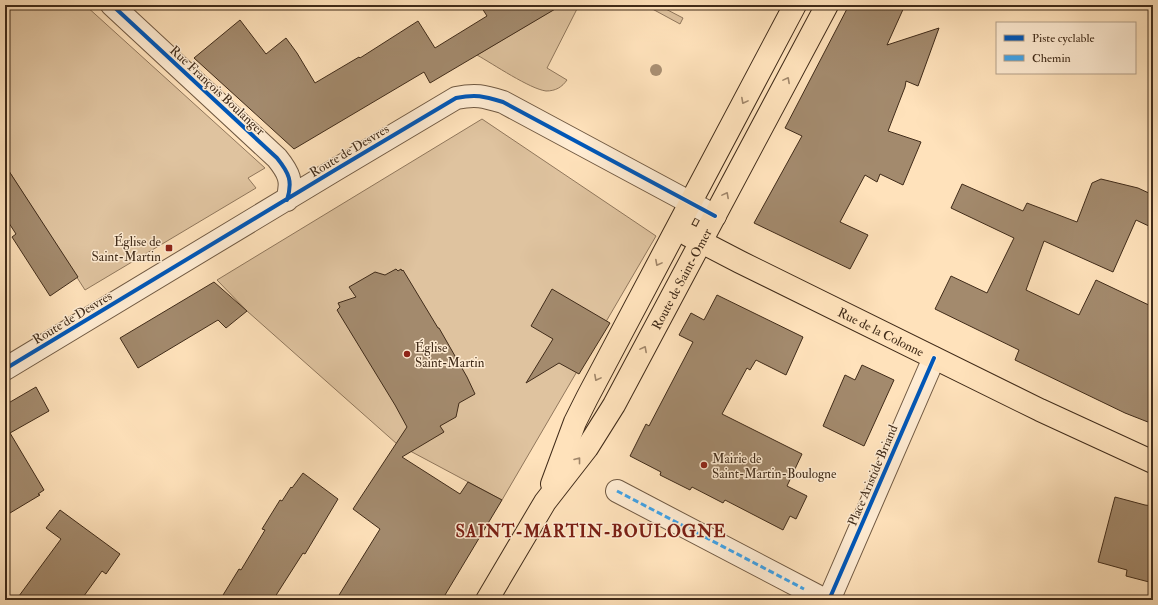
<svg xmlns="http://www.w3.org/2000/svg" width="1158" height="605" viewBox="0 0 1158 605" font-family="'IM FELL Double Pica',serif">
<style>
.green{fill:#dfc39f;stroke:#90775c}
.building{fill:#a38a6d;stroke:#402b19}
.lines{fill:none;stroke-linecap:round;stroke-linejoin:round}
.minor-casing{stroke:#705942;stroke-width:24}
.major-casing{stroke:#402b19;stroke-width:24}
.minor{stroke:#ffecd3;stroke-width:22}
.major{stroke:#ffe2bb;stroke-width:22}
.quiet{stroke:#3fa3ea;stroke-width:3;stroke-dasharray:6 3;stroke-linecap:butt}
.cycleway-casing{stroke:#ffecd3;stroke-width:6}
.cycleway{stroke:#0057b8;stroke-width:4}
.tree{fill:#a88e71}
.oneway{stroke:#a0866a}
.poi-dot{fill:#8f2418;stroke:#ffecd3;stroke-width:1.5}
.labels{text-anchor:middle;stroke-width:3;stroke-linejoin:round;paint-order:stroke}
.street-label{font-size:13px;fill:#402b19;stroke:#ffecd3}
.poi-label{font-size:13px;fill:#402b19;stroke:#ffecd3;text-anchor:start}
.district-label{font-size:17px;font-weight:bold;letter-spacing:1px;fill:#7a1f14;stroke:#ffecd3}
</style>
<rect width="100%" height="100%" fill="#ffe2bb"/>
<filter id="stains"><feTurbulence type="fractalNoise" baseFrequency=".005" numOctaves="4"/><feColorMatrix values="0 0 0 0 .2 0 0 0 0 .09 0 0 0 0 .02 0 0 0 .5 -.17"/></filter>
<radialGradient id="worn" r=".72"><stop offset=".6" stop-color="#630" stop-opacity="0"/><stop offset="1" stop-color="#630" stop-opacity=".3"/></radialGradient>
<path class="green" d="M5,5H85L265,168L248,178L256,188L85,290L5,165Z
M561,5H579L547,68L567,80C562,87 556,91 546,91C530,89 493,64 477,55Z
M645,5H658L683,18L680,24Z
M482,119L656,236L502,500L397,444L247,311L217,280Z"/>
<path class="building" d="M480,5H562L430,83L424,72L294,149L194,58L240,20L266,54L286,38L297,53L315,83L359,57L360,58L418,21L435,48L487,16Z
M849,5H905L887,45L939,28L918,86L906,81L905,87L888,131L921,142L903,185L880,174L877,182L865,175L840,222L868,235L850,269L754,223L802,136L785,128Z
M5,165L78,277L50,296L12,237L16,234L5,217Z
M1101,179L1138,188L1153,195V228L1136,220L1113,272L1044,241L1026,290L1079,315L1096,280L1153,307V424L1125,413L1015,360L1019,350L935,309L951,276L987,293L1014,238L951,208L962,184L1023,211L1027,203L1077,222L1092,183Z
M396,269L398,271L401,269L402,271L403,270L438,328H439L467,377L475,394L459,403L456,417L440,426L444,432L402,457L460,494L468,482L502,500L442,600H336L380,529L353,509L407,427L395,405L337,310L340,307L338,303L356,297L349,287L375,272L385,275Z
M214,282L247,311L226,328L218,320L138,368L120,338Z
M552,289L610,323L579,374L559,363L526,383L553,339L531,326Z
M717,295L803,337L786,375L756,360L750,370L747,368L722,414L802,454L787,486L807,496L796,519L790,516L783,530L725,500L723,503L692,487L690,490L660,475L661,472L630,456L646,424L649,426L693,342L679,335L691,313L704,320Z
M862,365L894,380L864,446L823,426L845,375L855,380Z
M36,387L49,411L10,433L44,490L38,494L40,495L5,516V405Z
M303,473L338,499L305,554L303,553L273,600H220L239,569L241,570L265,530L262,529L280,500L282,501L291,487L292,488Z
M1115,497L1145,505L1153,506V583L1126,576L1127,570L1098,562Z
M60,510L120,554L106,574L102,571L81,600H16L61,539L46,528Z"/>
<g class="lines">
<g class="minor-casing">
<path id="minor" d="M112,5L277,158C289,173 293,181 287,200
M5,369L335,170L456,98C476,94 483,96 503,102L715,216
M617,491L825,600
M829,600L934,358"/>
</g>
<g class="major-casing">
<g id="major">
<path id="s1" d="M688,235L740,262L1040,410L1153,462"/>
<path d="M552,484L575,422L587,398L795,5"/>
<path id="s2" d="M487,600L545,502L587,448L614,405L827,5"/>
</g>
</g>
<use href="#minor" class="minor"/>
<use href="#major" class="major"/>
<path class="quiet" d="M617,491L804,589"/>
<g class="cycleway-casing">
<path id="cycleway" d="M112,5L277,158C289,173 293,181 287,200
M5,369L335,170L456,98C476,94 483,96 503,102L715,216
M829,600L934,358"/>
</g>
<use href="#cycleway" class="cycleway"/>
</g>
<circle class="tree" cx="656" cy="70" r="6"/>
<defs><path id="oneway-chevron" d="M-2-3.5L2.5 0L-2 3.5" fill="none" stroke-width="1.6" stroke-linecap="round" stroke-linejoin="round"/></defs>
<g class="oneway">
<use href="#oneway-chevron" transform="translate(787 80) rotate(-62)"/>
<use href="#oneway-chevron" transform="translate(744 101) rotate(118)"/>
<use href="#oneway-chevron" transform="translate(726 195) rotate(-62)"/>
<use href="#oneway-chevron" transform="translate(658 263) rotate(118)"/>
<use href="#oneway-chevron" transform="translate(644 349) rotate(-62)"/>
<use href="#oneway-chevron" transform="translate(597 378) rotate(118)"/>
<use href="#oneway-chevron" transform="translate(578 460) rotate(-52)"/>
</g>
<g class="poi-dot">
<rect x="165" y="244" width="8" height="8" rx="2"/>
<circle cx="407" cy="354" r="4"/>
<circle cx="704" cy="465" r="4"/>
</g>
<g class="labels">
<g class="street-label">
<text transform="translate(218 90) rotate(43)" y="5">Rue François Boulanger</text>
<text transform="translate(349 150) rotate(-31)" y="5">Route de Desvres</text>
<text dy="5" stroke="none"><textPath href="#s2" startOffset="376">Route de Saint-Omer</textPath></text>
<text transform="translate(72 317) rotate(-31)" y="5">Route de Desvres</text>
<text dy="5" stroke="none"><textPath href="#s1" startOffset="216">Rue de la Colonne</textPath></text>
<text transform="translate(872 475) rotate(-67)" y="5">Place Aristide Briand</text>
</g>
<g class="poi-label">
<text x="161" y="246" text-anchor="end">Église de<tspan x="161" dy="15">Saint-Martin</tspan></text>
<text x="415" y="352">Église<tspan x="415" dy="15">Saint-Martin</tspan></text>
<text x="712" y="463">Mairie de<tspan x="712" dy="15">Saint-Martin-Boulogne</tspan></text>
</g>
<g class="district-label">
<text x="591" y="537">SAINT-MARTIN-BOULOGNE</text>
</g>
</g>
<rect width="1158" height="605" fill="none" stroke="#ffe2bb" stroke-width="20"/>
<rect x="6" y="6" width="1146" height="593" fill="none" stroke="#402b19" stroke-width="2"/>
<rect x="10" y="10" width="1138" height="585" fill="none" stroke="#402b19"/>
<rect x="996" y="22" width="140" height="52" fill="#ffecd3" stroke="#b39f89"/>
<rect x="1004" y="35" width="20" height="6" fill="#0057b8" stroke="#b39f89"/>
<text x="1032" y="42" font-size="12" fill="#402b19">Piste cyclable</text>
<rect x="1004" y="55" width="20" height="6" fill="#3fa3ea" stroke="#b39f89"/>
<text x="1032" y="62" font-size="12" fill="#402b19">Chemin</text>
<rect width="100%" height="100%" filter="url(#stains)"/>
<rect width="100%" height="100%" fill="url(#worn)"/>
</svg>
